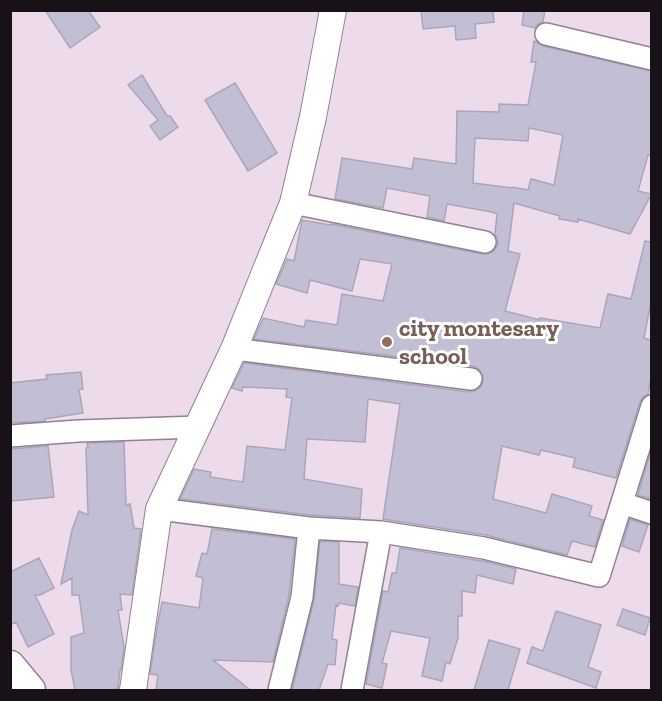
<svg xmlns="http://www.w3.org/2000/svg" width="662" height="701" viewBox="0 0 662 701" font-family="'Zilla Slab',serif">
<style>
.building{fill:#c2bfd4;stroke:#a9a6ba;stroke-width:1.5;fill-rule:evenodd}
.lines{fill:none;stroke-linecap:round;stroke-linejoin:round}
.minor-casing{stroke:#928190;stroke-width:24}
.tertiary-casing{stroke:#928190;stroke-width:28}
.secondary-casing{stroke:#928190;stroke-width:33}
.minor{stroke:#fff;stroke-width:21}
.tertiary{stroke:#fff;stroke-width:26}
.secondary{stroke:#fff;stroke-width:30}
.education-dot{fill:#8d6e63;stroke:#fff;stroke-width:2}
.labels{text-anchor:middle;stroke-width:6;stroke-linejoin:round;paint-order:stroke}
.education-label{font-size:24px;font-weight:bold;fill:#785e54;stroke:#fff;text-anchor:start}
</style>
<rect width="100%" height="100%" fill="#eddbeb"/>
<path class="building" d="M45,10H88L100,27L70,48Z
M421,10H493L494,22L475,24L476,38L456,40L455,26L423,29Z
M524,10H545L543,22L537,25L535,28L522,25Z
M534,41L543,46L651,71V156L648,155L638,191L651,194V195L630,234L578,219V222L559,219L560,216L514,203L508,251L520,254L505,311L540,320V318L600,328L608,294L631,299L645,241L651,242V302L644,338L651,340V377L648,394L643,397L640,402L616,478L573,467L575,458L541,450L539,455L502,446L493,499L546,513L552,494L592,506L589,516L603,520L595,547L572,541L567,555L486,535L383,519L400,404L368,399L365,442L307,439L304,479L362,489L360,518L310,515L180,499L194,469L211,472L210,477L243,482L247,446L285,450L292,398L286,397L287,389L243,387L242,391L232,388L244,363L469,392L475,391L481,387L483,381V375L479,369L473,366L254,339L263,318L304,327L306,320L337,325L342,294L383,301L392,264L360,259L352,291L310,280L307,293L276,284L287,259L294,261L302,220L331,225V224L482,254H488L494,251L498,244L497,239L495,234L497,214L492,212L447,204L444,221L427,217L430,196L387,188L383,208L335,199L342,158L412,169L414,158L456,164L457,111L499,112V104L528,105L536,62H531ZM529,128L563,135L554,185L531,179L528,190L512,187L511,188L473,183L475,138L528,141Z
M142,75L167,116H170L178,127L160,140L150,126L158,120L128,85Z
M235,83L277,153L248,171L205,100Z
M81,372L83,389L79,390L83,413L45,419V421L10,423V383L47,379L46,375Z
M124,442L126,505L130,504L134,528L141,529L132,595L120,594L122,610H118L124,647L121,670H120L118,689L111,690H75L71,670V637L84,633L79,595H72V578L61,584L72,530L79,511L88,515L86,448L88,447L87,443Z
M48,446L54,497L12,501L10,488V449Z
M651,450V499L638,495Z
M630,519L648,525L639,552L622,546Z
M212,529L295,539L289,595L273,662L213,660L250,690H156L158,675L150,674L157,628L162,602L199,608L203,578L196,576L202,553L207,554Z
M320,541L339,542V584L358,587L355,606L339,603L338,606L336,605L332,639L337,640L335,665L328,664L319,690H292L314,600Z
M400,548L482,561L516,569L513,584L477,575L475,593L462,591V616H458V638L450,664L446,662L442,681L422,676L430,638L391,631L382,663L387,664L382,688L366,684L383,591L388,592L392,573H396Z
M39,558L54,588L40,595H35L54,634L28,647L16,622L10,625V572Z
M623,609L650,618L645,635L617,625Z
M556,611L601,625L588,667L601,672L596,688L527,663L532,647L543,651Z
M489,640L520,649L508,690H474Z"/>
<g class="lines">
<g class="minor-casing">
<path id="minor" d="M546,34L652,59
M293,203L485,242
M234,349L471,379
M10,436L78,431L198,427
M622,503L652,513
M159,509L309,528L381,532L484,548L599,576L652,406
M279,690L302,597L309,528
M352,690L381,532"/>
</g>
<g class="tertiary-casing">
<path id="tertiary" d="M133,690L159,509L234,349L293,203L313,117L333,10"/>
</g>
<g class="secondary-casing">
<path id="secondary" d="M10,666L30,690"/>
</g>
<use href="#minor" class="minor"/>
<use href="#tertiary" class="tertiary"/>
<use href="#secondary" class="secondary"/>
</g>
<circle class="education-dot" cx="387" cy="342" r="6"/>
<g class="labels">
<g class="education-label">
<text x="399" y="336">city montesary<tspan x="399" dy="28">school</tspan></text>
</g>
</g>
<rect width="662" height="701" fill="none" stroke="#181218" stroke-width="24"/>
</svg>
